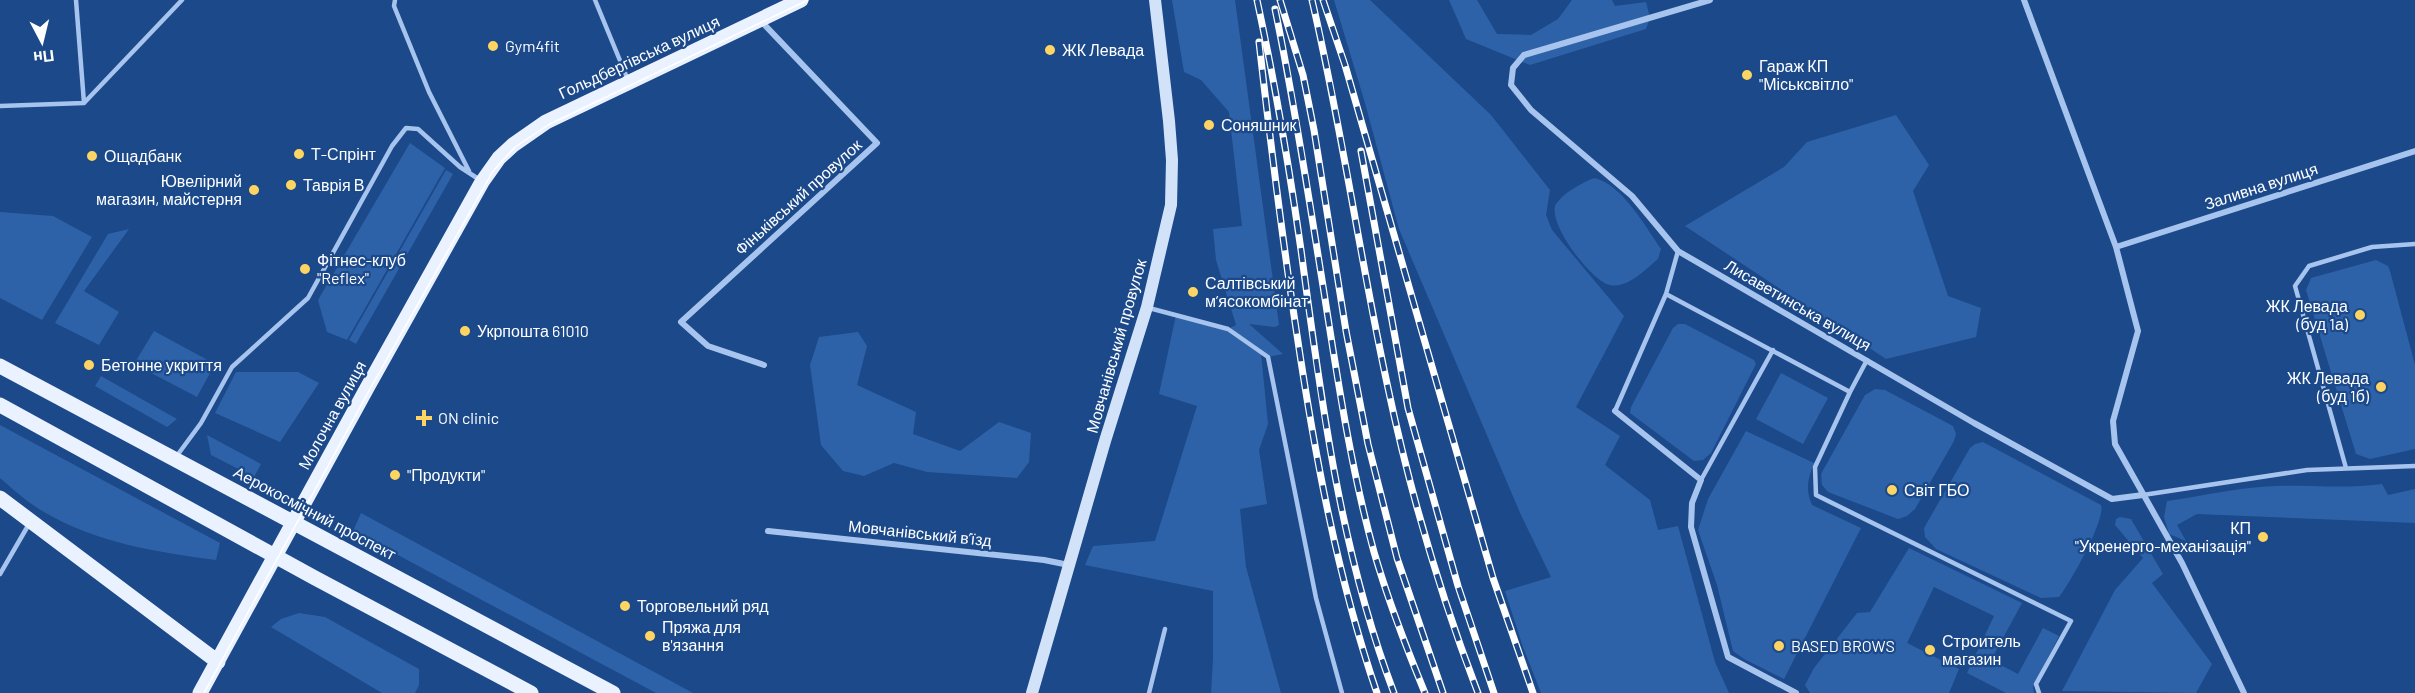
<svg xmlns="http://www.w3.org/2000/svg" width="2415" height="693" viewBox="0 0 2415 693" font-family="Barlow,sans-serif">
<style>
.green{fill:#2e62a8}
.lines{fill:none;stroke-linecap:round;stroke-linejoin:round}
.lane{stroke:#a6c4ed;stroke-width:4.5}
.street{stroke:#a6c4ed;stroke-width:6}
.secondary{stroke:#d2e2f9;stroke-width:12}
.primary{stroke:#ebf2ff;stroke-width:15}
.tram{stroke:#fff;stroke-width:1.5}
.rail-casing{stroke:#fff;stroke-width:7}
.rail{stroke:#1b498a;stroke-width:4.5;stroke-dasharray:14;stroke-linecap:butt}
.poi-dot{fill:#fed563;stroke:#1b498a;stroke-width:2}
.labels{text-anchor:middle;stroke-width:4.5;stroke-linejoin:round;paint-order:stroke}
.poi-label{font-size:16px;fill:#fff;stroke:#1b498a;text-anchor:start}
.street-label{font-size:16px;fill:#fff;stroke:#1b498a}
</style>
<rect width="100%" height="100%" fill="#1b498a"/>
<path class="green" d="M1172,0H1235L1279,325L1275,327L1249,324L1283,354L1268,357L1261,353L1268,424L1259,450L1267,504L1240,509L1246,567L1281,693H1211L1213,659V591L1085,565L1093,546L1155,541L1197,406L1159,394L1176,315L1228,329L1236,325L1216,260L1213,229L1242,226L1229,112L1201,80L1184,72Z
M1334,0H1370L1491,115L1550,190L1546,215L1552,230L1624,316L1576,407L1620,436L1605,465L1650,500L1658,530L1678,526L1715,662L1729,693H1541L1523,647L1505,591L1551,577L1521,515L1399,229L1365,103Z
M1449,0H1477L1497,34L1531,35L1558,19L1572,0H1612L1615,6L1646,2L1650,18L1646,29L1530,65L1466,39Z
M1896,115L1929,165L1913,191L1948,296L1981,308L1976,337L1886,359L1685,226L1784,167L1807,142Z
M410,143L445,168L347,340L327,332L318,300Z
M446,170L453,174L356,344L349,340Z
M1594,178C1622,184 1645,226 1661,249L1658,259C1646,269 1627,289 1610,285C1592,282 1546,222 1556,204C1564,192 1582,183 1594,178Z
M0,212L53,216L92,237L42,320L0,298Z
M129,229L84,291L119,312L99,345L55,323L108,234Z
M2376,260L2388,266L2390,271L2415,365V449L2370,459L2356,454L2306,290L2311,278Z
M1678,324H1685L1754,360L1756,364L1711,453L1703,460L1694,461L1630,413L1631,407L1673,328Z
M154,331L215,364L197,397L134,364Z
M858,332L867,346L857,385L916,412L913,434L960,451L999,422L1031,433L1029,462L1017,478L927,472L894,463L864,476L843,471L821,445L810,365L819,337Z
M236,372H298L319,383L280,442L215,413Z
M1781,373L1828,398L1803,444L1756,419Z
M101,376L177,419L167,427L95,386Z
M1875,389L1885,390L1953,426L1956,434L1954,441L1915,509L1907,516L1898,519L1828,492L1822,485L1821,474L1865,395Z
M0,425L220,543L216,560C156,552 97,543 44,512C28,503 14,490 0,478Z
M1746,431L1814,463C1808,479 1805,489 1812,505L1861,528L1784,679L1744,659L1733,651L1717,585L1698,530L1708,499Z
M207,435L261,464L254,477L211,455Z
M1983,442L2101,505C2106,519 2070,584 2059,597L2041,598L1936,549L1925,537L1924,528L1970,448L1975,444Z
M2382,484L2388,495L2415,489V523L2197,514L2177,525L2186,541L2169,534L2164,517L2167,501C2202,496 2241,487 2276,486C2312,485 2346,489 2382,484Z
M361,513L693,693H656L353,531Z
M2120,517L2131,519L2163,574L2152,583L2212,664L2196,693L2062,691L2115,590L2143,558L2115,525L2116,519Z
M1909,548L2022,603L1991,660L2018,674L2043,628L2059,636L2033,687L2034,693H2006L1967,673L1994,616L1934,587L1907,643L1959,669L1949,693H1810L1805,685L1814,668L1857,613L1870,612Z
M299,613L325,617L419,669V685L415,693H382L271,627L281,619Z"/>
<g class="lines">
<path class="lane" d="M76,0L84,103
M395,0L394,6L429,92L469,171
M595,0L628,80
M0,106L84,103L182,0
M1666,294L1850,392L1867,360
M1149,308L1228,329L1268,357L1316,598L1342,693
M1850,392L1815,467L1816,495L2071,621L2036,684L2039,693
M1615,411L1666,294L1678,251
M176,457L201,423L232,367L308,298L392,146L406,128L418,129L460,167L480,180
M2346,468L2295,286L2309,266L2372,247L2415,244
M1701,480L1773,350
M2143,495L2307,470L2415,466
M0,574L29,524
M1149,693L1165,629"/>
<path class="street" d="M1710,0L1524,55L1513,68L1511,85L1531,110L1632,196L1678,251L1974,423L2112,499L2143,495
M2024,0L2116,247L2138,331L2113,421L2115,444L2182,563L2244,693
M760,20L877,143L681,322L708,346L764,365
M2116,247L2415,151
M1615,411L1701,480L1692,503L1691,527L1728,657L1796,693
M768,531L1044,560L1069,565"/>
<path class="secondary" d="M1032,693L1105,441L1147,307L1171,205L1172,160L1169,121L1155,0"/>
<path class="primary" d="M0,366L613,693
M0,405L315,578L531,693
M0,498L218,662
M200,693L367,388L482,182L499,158L513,145L546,122L801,0"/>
<path class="tram" d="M204,693L370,389L493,171L515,147L548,125L808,0"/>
<g class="rail-casing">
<path id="rail" d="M1257,0C1275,83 1289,166 1301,250C1321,399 1340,551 1394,693
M1280,0L1303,75L1314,130L1346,331L1368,444L1397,558L1443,693
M1312,0C1342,129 1360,259 1388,388C1410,492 1440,594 1478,693
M1323,0L1345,65L1493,578L1533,693
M1275,9C1294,100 1308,193 1323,286C1337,375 1350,465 1374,552C1388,600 1406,647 1425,693
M1259,42C1270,139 1282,237 1297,335C1315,456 1337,576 1377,693
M1361,151L1408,408L1458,586L1494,693"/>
</g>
<use href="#rail" class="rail"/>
</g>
<g class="poi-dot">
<circle cx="493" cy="46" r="6"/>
<circle cx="1050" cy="50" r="6"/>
<circle cx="1747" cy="75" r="6"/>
<circle cx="1209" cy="125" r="6"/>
<circle cx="299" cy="154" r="6"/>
<circle cx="92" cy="156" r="6"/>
<circle cx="291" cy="185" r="6"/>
<circle cx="254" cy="190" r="6"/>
<circle cx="305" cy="269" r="6"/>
<circle cx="1193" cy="292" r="6"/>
<circle cx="2360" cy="315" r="6"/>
<circle cx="465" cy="331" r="6"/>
<circle cx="89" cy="365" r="6"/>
<circle cx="2381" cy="387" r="6"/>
<path d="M421 409h6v6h6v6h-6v6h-6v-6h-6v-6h6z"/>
<circle cx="395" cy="475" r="6"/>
<circle cx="1892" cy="490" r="6"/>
<circle cx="2263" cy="537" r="6"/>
<circle cx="625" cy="606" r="6"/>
<circle cx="650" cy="636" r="6"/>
<circle cx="1779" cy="646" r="6"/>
<circle cx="1930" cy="650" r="6"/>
</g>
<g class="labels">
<g class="poi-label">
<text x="505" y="52">Gym4fit</text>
<text x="1062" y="56">ЖК Левада</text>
<text x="1759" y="72">Гараж КП<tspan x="1759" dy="18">"Міськсвітло"</tspan></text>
<text x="1221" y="131">Соняшник</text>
<text x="311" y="160">Т-Спрінт</text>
<text x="104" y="162">Ощадбанк</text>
<text x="242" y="187" text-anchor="end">Ювелірний<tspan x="242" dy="18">магазин, майстерня</tspan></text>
<text x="303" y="191">Таврія В</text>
<text x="317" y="266">Фітнес-клуб<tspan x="317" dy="18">"Reflex"</tspan></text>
<text x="1205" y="289">Салтівський<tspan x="1205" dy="18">мʼясокомбінат</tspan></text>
<text x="2348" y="312" text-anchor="end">ЖК Левада<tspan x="2348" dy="18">(буд 1а)</tspan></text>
<text x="477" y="337">Укрпошта 61010</text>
<text x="101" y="371">Бетонне укриття</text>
<text x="2369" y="384" text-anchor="end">ЖК Левада<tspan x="2369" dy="18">(буд 1б)</tspan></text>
<text x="438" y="424">ON clinic</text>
<text x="407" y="481">"Продукти"</text>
<text x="1904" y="496">Світ ГБО</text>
<text x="2251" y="534" text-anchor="end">КП<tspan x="2251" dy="18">"Укренерго-механізація"</tspan></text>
<text x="637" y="612">Торговельний ряд</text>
<text x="662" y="633">Пряжа для<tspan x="662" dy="18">в'язання</tspan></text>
<text x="1942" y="647">Строитель<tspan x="1942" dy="18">магазин</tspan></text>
<text x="1791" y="652">BASED BROWS</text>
</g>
<g class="street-label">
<text transform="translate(639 57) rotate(-25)" y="6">Гольдбергівська вулиця</text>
<text transform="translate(2261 186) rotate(-18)" y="6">Заливна вулиця</text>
<text transform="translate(798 197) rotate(-42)" y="6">Фіньківський провулок</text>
<text transform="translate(1798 305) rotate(30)" y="6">Лисаветинська вулиця</text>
<text transform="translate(1116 346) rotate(-74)" y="6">Мовчанівський провулок</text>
<text transform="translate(332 415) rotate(-61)" y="6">Молочна вулиця</text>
<text transform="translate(315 513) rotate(28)" y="6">Аерокосмічний проспект</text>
<text transform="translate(920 533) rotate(6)" y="6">Мовчанівський в’їзд</text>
</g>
</g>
<g transform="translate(42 42) rotate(173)" stroke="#1b498a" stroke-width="4.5" paint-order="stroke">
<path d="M0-4.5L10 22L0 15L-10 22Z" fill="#ffffff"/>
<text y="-9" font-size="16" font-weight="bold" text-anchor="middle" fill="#ffffff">Пн</text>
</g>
</svg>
